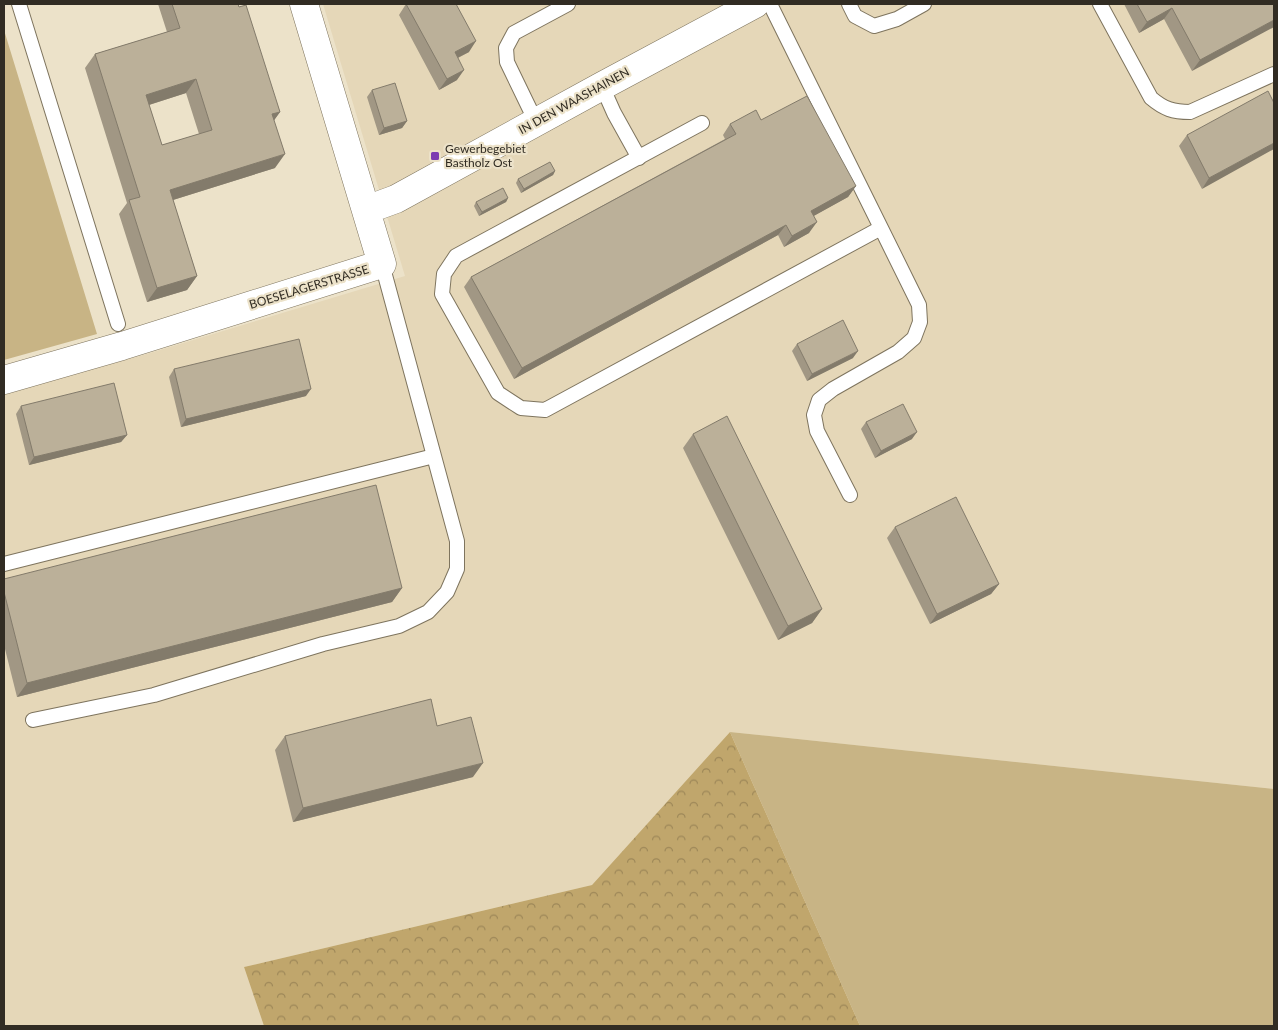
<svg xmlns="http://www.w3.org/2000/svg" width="1278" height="1030" viewBox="0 0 1278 1030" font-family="Lato,sans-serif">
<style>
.built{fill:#e5d7b8}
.green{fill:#c8b485}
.forest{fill:url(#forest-crowns)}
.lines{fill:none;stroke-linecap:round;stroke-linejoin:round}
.lane-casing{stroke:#7e745e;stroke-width:16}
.street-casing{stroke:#7e745e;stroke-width:29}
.lane{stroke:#fff;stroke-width:14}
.street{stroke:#fff;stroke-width:28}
.wall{fill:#a19784;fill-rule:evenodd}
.shaded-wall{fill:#837b6b}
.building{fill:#bbb099;stroke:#837b6b;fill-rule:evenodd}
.poi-dot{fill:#7c3db2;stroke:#ece2c9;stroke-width:2}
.labels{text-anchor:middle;stroke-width:4.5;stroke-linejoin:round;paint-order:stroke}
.street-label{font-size:12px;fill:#312c23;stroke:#ece2c9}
.poi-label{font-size:12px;fill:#312c23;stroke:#ece2c9;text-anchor:start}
</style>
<defs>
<pattern id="forest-crowns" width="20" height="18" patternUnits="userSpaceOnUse" patternTransform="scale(1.25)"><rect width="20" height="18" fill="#c0a66c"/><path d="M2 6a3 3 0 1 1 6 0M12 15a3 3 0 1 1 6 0" fill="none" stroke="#9d8758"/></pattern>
</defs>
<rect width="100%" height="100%" fill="#ece2c9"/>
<path class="built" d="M323,4H1274V789L730,732L592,885L244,967L264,1026H4V393L140,356L405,276Z"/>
<path class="green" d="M4,30L97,334L4,360Z
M730,732L1274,789V1026H860Z"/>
<path class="forest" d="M730,732L860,1026H264L244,967L592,885Z"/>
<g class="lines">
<g class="lane-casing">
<path id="lane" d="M19,4L118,324
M849,4L855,16L874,26L897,19L924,4
M1100,4L1151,98C1164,109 1173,112 1190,112L1274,74
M602,86L614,113L639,158
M536,122L507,62L506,48L514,33L568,4
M702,123L456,256L444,274L442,294L498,393L521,408L545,410L881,228L770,4
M850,495L817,431L814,415L819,400L833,389L898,352L914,338L920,322L919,305L881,228
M4,564L434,456
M33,720L154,695L323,644L399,626L428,612L447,592L457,569V541L382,264"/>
</g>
<g class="street-casing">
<path id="street" d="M366,210L396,199L602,86L755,4
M4,380L122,346L382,264L304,4"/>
</g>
<use href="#lane" class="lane"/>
<use href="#street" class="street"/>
</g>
<path class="wall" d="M158,4H238L280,112L274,120L275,168L173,200L197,276L187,290L147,302L119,214L127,203L85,68L95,54L167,32ZM186,93L199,134L162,145L149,105Z
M406,4L469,52L458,58L457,80L439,90L399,15Z
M1124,4H1274L1192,71L1164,19L1139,33Z
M372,90L407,121L402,128L379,135L367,97Z
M1274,103L1202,189L1179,146L1187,135Z
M761,120L856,186L848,197L813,216L809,233L784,247L778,235L514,379L464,287L471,277L725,139L723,135L730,124Z
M555,171L553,175L521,193L516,183L518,179Z
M508,198L506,202L479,216L474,206L476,202Z
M797,344L853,358L807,381L792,351Z
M174,369L306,396L181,427L169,377Z
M21,406L127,435L121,442L29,465L16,414Z
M866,422L912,439L875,458L861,429Z
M693,434L822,609L812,623L778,640L683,448Z
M895,527L999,584L991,594L930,624L887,538Z
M4,579L402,588L392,602L17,697L4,645Z
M437,726L473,777L293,822L275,750L285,736Z"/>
<path class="shaded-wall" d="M1172,8L1164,19L1139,33L1147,22Z
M1274,20V27L1192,71L1200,60Z
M476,41L469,52L447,63L455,52Z
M464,70L457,80L439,90L447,79Z
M196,79L186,93L136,109L146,95Z
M280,112L270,126L272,114Z
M407,121L402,128L379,135L384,128Z
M1274,143V149L1202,189L1209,178Z
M285,154L275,168L160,204L170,190Z
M555,171L553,175L521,193L524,189Z
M856,186L848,197L803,222L811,211Z
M508,198L506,202L479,216L482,212Z
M817,222L809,233L784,247L792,236Z
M786,225L778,235L514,379L522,368Z
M197,276L187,290L147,302L157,288Z
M858,351L853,358L807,381L812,374Z
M311,389L306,396L181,427L186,419Z
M917,432L912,439L875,458L881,451Z
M127,435L121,442L29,465L34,457Z
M999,584L991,594L930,624L937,614Z
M402,588L392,602L17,697L27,683Z
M822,609L812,623L778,640L788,626Z
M483,763L473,777L293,822L303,808Z"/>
<path class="building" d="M172,4H238L239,7L246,5L280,112L272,114L285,154L170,190L197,276L157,288L129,200L140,197L95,54L180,28ZM196,79L212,130L162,145L146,95Z
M406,4H456L476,41L455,52L464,70L447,79Z
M1137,4H1274V20L1200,60L1172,8L1147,22Z
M395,83L407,121L384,128L372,90Z
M1268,91L1274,103V143L1209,178L1187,135Z
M807,96L856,186L811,211L817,222L792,236L786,225L522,368L471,277L736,134L730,124L756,110L761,120Z
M550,162L555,171L524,189L518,179Z
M503,188L508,198L482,212L476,202Z
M843,320L858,351L812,374L797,344Z
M299,339L311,389L186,419L174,369Z
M114,383L127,435L34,457L21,406Z
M903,404L917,432L881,451L866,422Z
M727,416L822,609L788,626L693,434Z
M376,485L402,588L27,683L4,592V579Z
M956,497L999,584L937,614L895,527Z
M431,699L437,726L471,717L483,763L303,808L285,736Z"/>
<rect class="poi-dot" x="430" y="151" width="10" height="10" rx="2.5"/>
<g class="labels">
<g class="street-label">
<text transform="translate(574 101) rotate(-29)" y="4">IN DEN WAASHAINEN</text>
<text transform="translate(309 287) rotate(-17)" y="4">BOESELAGERSTRASSE</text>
</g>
<g class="poi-label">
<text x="445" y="153">Gewerbegebiet<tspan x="445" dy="14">Bastholz Ost</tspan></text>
</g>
</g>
<rect width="1278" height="1030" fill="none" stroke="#312c23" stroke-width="10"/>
</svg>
